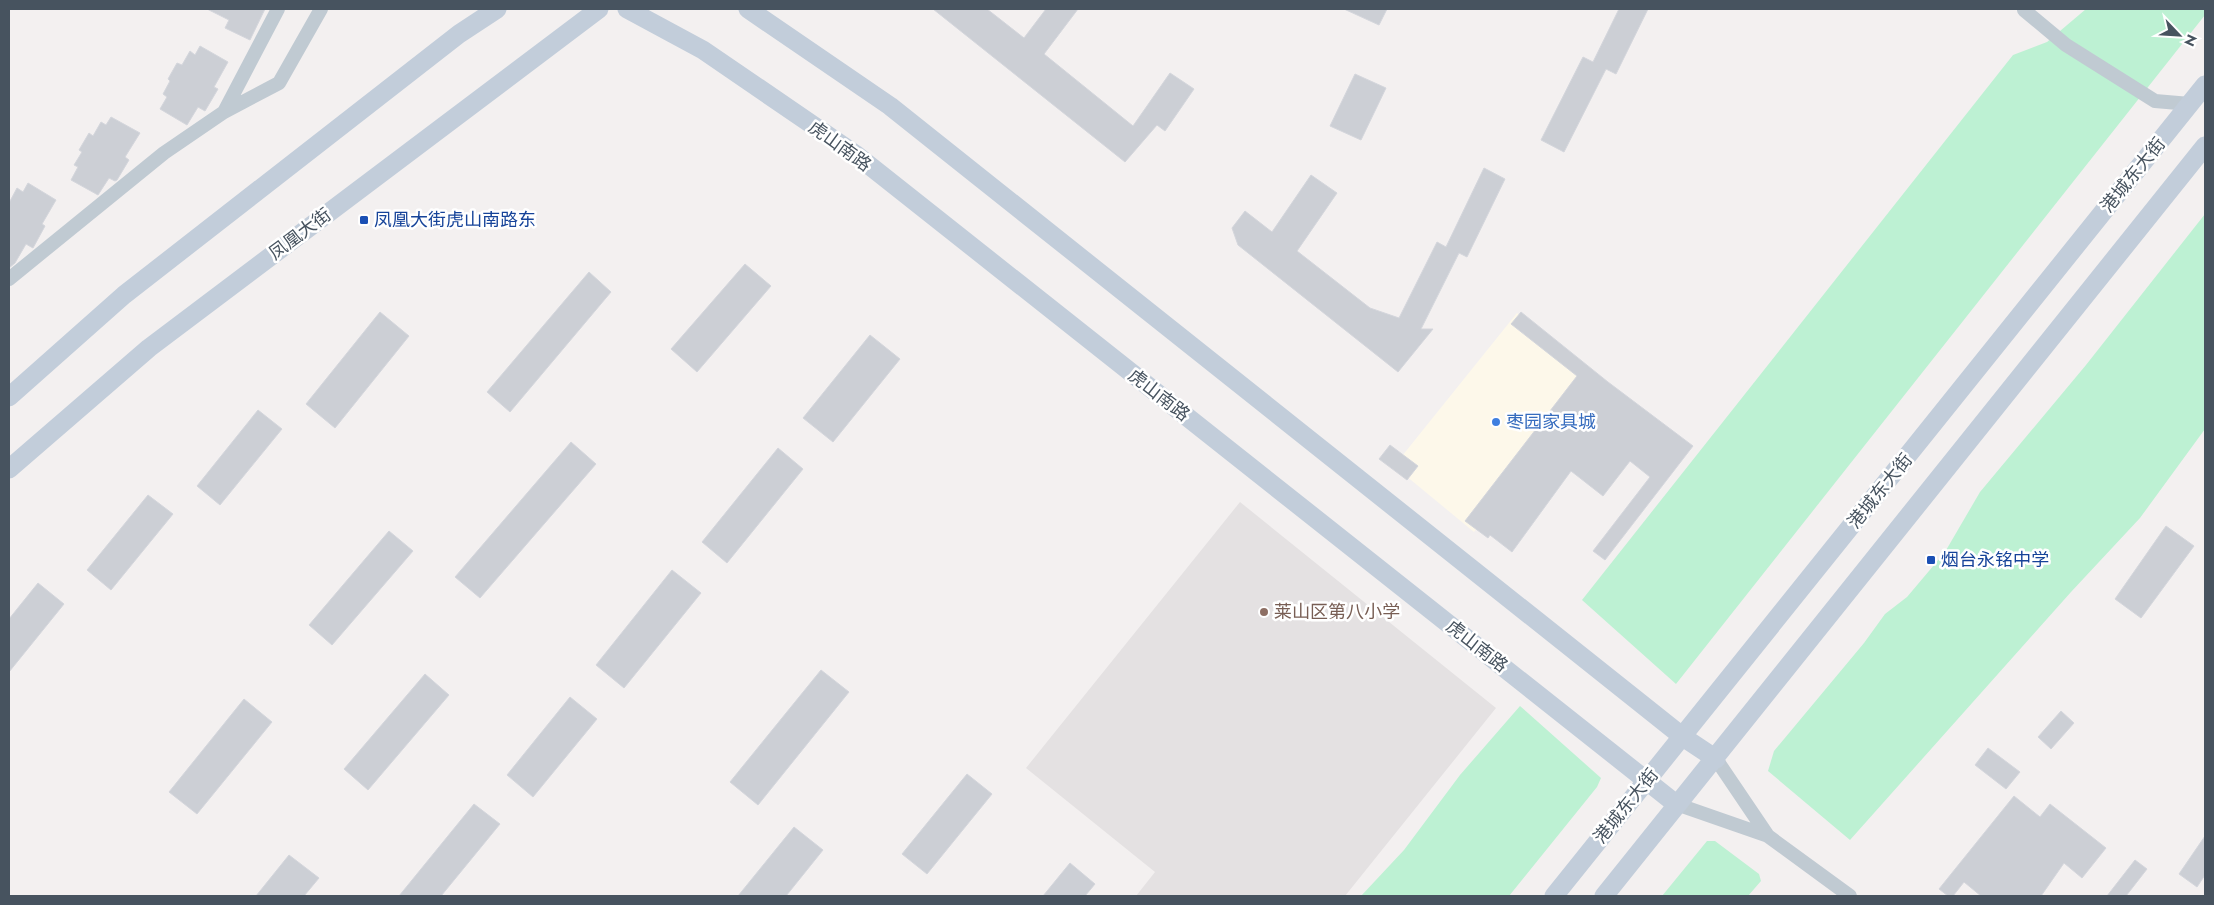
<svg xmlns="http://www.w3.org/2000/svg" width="2214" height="905" viewBox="0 0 2214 905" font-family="Jost,'Noto Sans SC',sans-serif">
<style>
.commercial{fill:#fdf8ea}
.education{fill:#e4e1e2}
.green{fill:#bdf1d3}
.building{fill:#cccfd5;stroke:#d4d6dc}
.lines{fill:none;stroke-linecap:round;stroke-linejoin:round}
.street{stroke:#c0cad2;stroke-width:14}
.secondary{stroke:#c2cdda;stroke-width:19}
.transit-dot{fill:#1a4fb4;stroke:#fff;stroke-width:2}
.shop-dot{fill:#3f7fe0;stroke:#fff;stroke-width:2}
.education-dot{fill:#8d6e63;stroke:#fff;stroke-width:2}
.labels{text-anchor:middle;stroke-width:5;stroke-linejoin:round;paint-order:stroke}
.street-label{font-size:18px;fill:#47535f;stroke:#fff}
.transit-label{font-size:18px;fill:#164399;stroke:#fff;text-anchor:start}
.shop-label{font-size:18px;fill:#366cbe;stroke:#fff;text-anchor:start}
.education-label{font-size:18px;fill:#785e54;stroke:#fff;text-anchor:start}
</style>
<rect width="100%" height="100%" fill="#f3f0f0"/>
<path class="commercial" d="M1517,313L1598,378L1474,532L1394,466Z"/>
<path class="education" d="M1240,502L1496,708L1345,896H1136L1155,872L1026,768Z"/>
<path class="green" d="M2086,9H2205V15L1676,684L1582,600L2013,55L2047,42Z
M2205,214V429L2140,518L2071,592L1850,840L1768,771L1774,751L1864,643L1885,614L1907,597L1945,552L1980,492L2086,365Z
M1520,706L1601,778L1597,787L1509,896H1361L1404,850L1460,775Z
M1707,841H1715L1759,874L1761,881L1748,896H1662Z"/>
<path class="building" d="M207,9H265L250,40L225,28L229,20Z
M933,9H987L1024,38L1046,9H1078L1044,54L1133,126L1170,73L1194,89L1165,131L1157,125L1125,162Z
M1344,9H1387L1379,25Z
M1619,9H1648L1616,74L1606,69L1564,152L1541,140L1583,57L1593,62Z
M200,46L228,62L214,87L218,89L205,111L198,107L187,125L160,109L167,97L163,94L170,81L168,79L177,63L182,65L190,51L195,55Z
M1355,74L1386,88L1361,140L1330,126Z
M111,117L140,133L125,157L129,160L117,180L115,181L109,178L98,195L71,180L78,167L74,165L82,152L79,150L89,133L93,136L101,122L106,125Z
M1484,168L1505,179L1467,257L1459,253L1421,329H1433L1398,372L1238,245L1232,228L1245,211L1272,232L1311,175L1337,193L1297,251L1370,308L1399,318L1437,242L1446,247Z
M28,183L56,200L42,224L45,226L33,248L26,244L15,263L9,268V203L17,188L23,192Z
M745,264L771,286L697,372L671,349Z
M589,272L611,292L510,412L487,392Z
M380,312L409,336L335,428L306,404Z
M1521,312L1608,382L1693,446L1605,560L1593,551L1650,477L1630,461L1603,496L1571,471L1512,552L1490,535L1488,538L1465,521L1577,376L1511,324Z
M870,335L900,359L833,442L803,418Z
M258,410L282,429L220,505L197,486Z
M571,442L596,464L480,598L455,577Z
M1390,445L1418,466L1407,480L1379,459Z
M778,448L803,469L727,563L702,542Z
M148,495L173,514L111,590L87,570Z
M2166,526L2194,546L2141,618L2115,599Z
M389,531L413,551L332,645L309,625Z
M672,570L701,593L624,688L596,665Z
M38,583L64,604L9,672V619Z
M821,670L849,692L758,805L730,782Z
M425,674L449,695L368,790L344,769Z
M570,697L597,719L533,797L507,775Z
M244,699L272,722L197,814L169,792Z
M2061,711L2074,723L2051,749L2038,737Z
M1988,748L2020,772L2006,789L1975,765Z
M967,774L992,794L927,874L902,854Z
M2014,796L2040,817L2050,804L2106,848L2082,878L2064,863L2041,896H1981L1964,882L1953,896H1948L1939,889Z
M474,804L500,824L441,896H399Z
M794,827L823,850L786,896H738Z
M2205,836V875L2197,887L2179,874Z
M289,855L319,878L304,896H256Z
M2135,860L2147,869L2126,896H2107Z
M1070,863L1095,884L1085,896H1043Z"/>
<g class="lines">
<path class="street" d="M2024,10L2066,45L2155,101L2190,104
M224,112L278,9
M9,279L164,153L224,112L279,83L321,9
M1716,759L1768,836L1850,896
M1676,804L1768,836"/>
<path class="secondary" d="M627,9L703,50L855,154L1676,804
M748,9L890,106L1683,737L1716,759
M9,397L124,295L459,34L497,9
M9,469L149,348L599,9
M1554,896L2205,85
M1604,896L2205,146"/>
</g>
<g class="transit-dot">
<rect x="359" y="215" width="10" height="10" rx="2.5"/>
<rect x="1926" y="555" width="10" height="10" rx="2.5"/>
</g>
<circle class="shop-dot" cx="1496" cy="422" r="5"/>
<circle class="education-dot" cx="1264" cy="612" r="5"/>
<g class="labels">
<g class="street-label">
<text transform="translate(840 146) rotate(36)" y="6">虎山南路</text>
<text transform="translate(2133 175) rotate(-51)" y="6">港城东大街</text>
<text transform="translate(300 234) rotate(-37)" y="6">凤凰大街</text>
<text transform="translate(1159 395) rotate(38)" y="6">虎山南路</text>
<text transform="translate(1880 491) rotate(-51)" y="6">港城东大街</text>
<text transform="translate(1477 646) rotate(38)" y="6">虎山南路</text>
<text transform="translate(1626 806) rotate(-51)" y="6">港城东大街</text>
</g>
<g class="transit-label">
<text x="374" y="226">凤凰大街虎山南路东</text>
<text x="1941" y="566">烟台永铭中学</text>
</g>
<g class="shop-label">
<text x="1506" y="428">枣园家具城</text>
</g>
<g class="education-label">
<text x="1274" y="618">莱山区第八小学</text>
</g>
</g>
<rect width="2214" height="905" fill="none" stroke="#47535f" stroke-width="20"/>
<g transform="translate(2179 35) rotate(115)" stroke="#ffffff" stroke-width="4" paint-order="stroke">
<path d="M0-4L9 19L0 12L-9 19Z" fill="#47535f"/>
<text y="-8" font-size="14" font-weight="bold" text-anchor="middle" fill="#47535f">N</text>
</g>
</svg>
